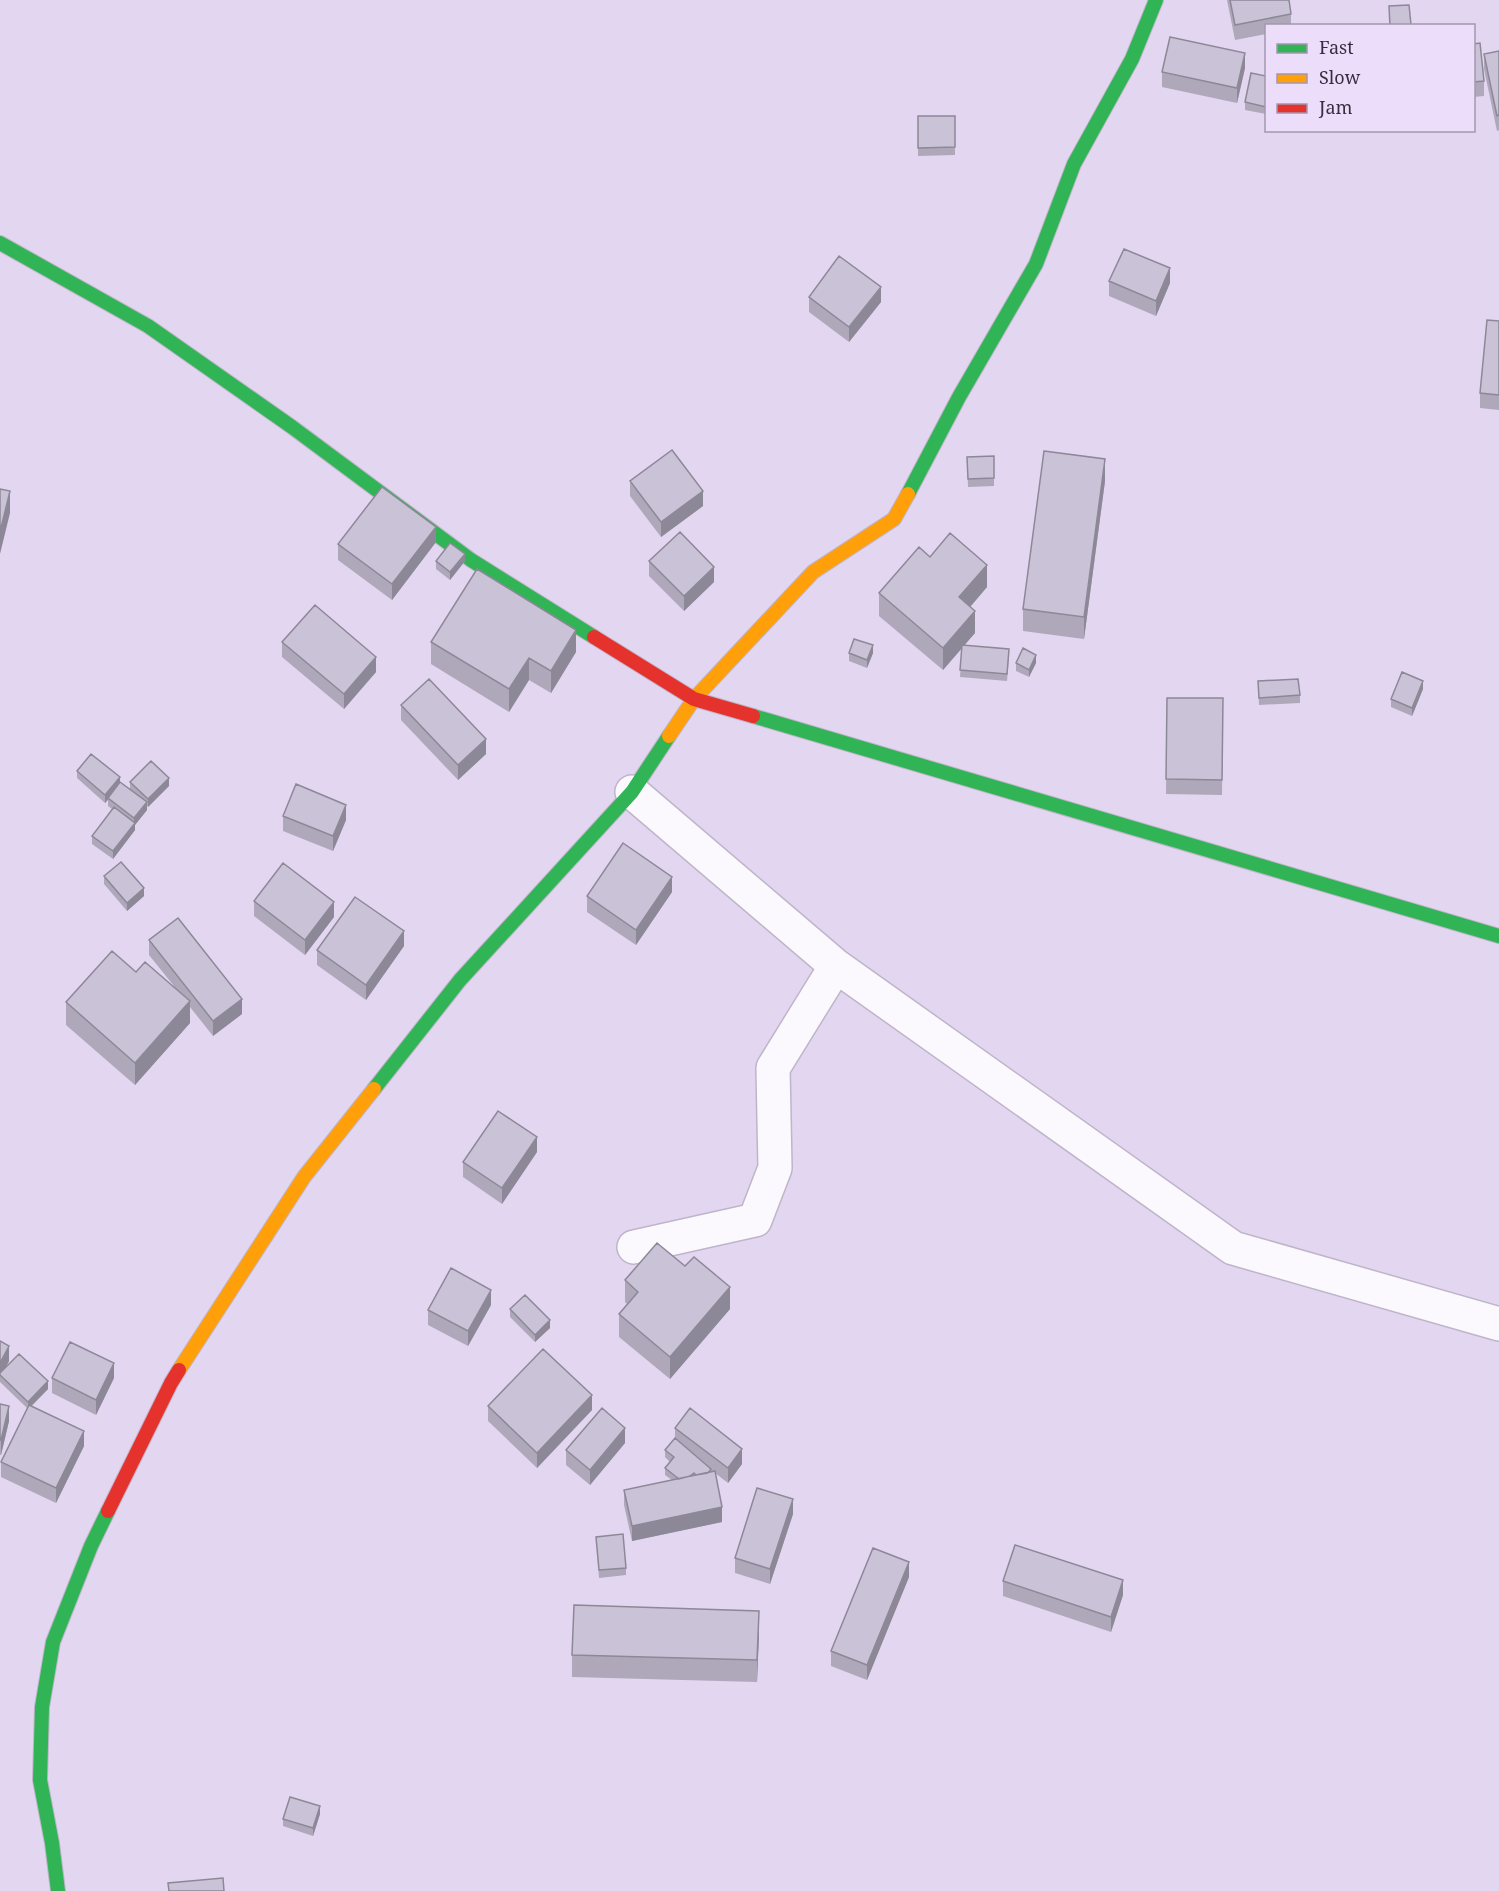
<svg xmlns="http://www.w3.org/2000/svg" width="1499" height="1891" viewBox="0 0 1499 1891" font-family="'Noto Serif',serif">
<style>
.lines{fill:none;stroke-linecap:round;stroke-linejoin:round}
.street-casing{stroke:#bfb5c9;stroke-width:36}
.fast-casing{stroke:#bfb5c9;stroke-width:16}
.slow-casing{stroke:#bfb5c9;stroke-width:16}
.jam-casing{stroke:#bfb5c9;stroke-width:16}
.street{stroke:#fbf9fd;stroke-width:33}
.fast{stroke:#30b455;stroke-width:14}
.slow{stroke:#ff9f0a;stroke-width:14}
.jam{stroke:#e5322d;stroke-width:14}
.wall{fill:#aea8ba}
.shaded-wall{fill:#8d8897}
.building{fill:#cac3d8;stroke:#8d8897;stroke-width:1.5}
</style>
<rect width="100%" height="100%" fill="#e3d6f0"/>
<g class="lines">
<g class="street-casing">
<path id="street" d="M632,792L836,966L1233,1248L1499,1324
M634,1247L755,1220L775,1168L773,1068L836,966"/>
</g>
<g class="fast-casing">
<path id="fast" d="M0,243L148,326L292,427L471,560L594,637
M908,494L959,397L1036,264L1074,164L1132,59L1156,0
M753,716L1499,936
M374,1089L460,980L632,792L669,736
M58,1891L52,1843L40,1780L42,1707L53,1642L91,1546L108,1511"/>
</g>
<g class="slow-casing">
<path id="slow" d="M669,736L694,699L813,572L894,519L908,494
M179,1370L304,1177L374,1089"/>
</g>
<g class="jam-casing">
<path id="jam" d="M594,637L694,699L753,716
M108,1511L171,1383L179,1370"/>
</g>
<use href="#street" class="street"/>
<use href="#fast" class="fast"/>
<use href="#slow" class="slow"/>
<use href="#jam" class="jam"/>
</g>
<path class="wall" d="M1227,0H1289L1291,14V26H1266V34L1235,40Z
M1473,44L1484,81V96L1473,97Z
M1499,51V130L1497,131L1484,69V54Z
M1245,68L1237,103L1162,87V72Z
M1266,76V114L1245,110V102Z
M918,116H955V155L918,156Z
M1109,281L1170,283L1156,316L1109,296Z
M809,297L881,302L849,342L809,312Z
M1499,321V410L1480,408V393Z
M994,456V486L968,487L967,457Z
M630,481L703,506L661,537L630,496Z
M1105,481L1084,639L1023,631V609Z
M436,542L392,600L338,560V544Z
M930,557L987,587L970,607L975,633L964,645L1009,657L1007,681L960,677L962,648L943,670L879,616V593Z
M436,561H465L450,580L436,569Z
M649,561L714,582L684,611L649,576Z
M282,642L376,672L344,709L282,657Z
M431,642L576,652L551,693L529,680L509,712L431,664Z
M849,653H873L867,668L849,661Z
M1016,663H1036L1029,677L1016,671Z
M1258,681L1300,695V703L1259,705Z
M1423,689L1412,716L1391,707V699Z
M1167,698H1223L1222,795L1166,794Z
M401,705L486,754L458,780L401,720Z
M77,771L120,783L130,789V782L169,786L148,807L147,806V810L135,825V830L113,859L92,844V836L112,809L108,806V800L105,803L77,778Z
M283,816L346,820L333,851L283,831Z
M104,876L144,896L127,911L104,884Z
M672,892L636,945L587,912V896Z
M254,901L334,917L305,955L254,916Z
M149,940L242,1014L213,1036L190,1007V1023L135,1085L66,1025V1002L136,972L174,986L149,955Z
M404,946L366,1000L317,965V950Z
M537,1152L502,1204L463,1177V1162Z
M685,1266L730,1309L670,1379L619,1337V1314L627,1304L625,1302V1280Z
M491,1305L468,1346L428,1325V1310Z
M510,1309L550,1328L535,1342L510,1317Z
M0,1341L9,1361L6,1367L48,1389L32,1406L84,1446L56,1503L1,1477V1462L27,1408L0,1382Z
M52,1378H114L96,1415L52,1393Z
M0,1404L9,1421L1,1455H0Z
M488,1406L592,1410L537,1468L488,1421Z
M675,1428L742,1464L728,1483L715,1473L722,1522L632,1541L624,1505V1490L672,1480L665,1475V1468L670,1462L665,1457V1450L675,1438Z
M625,1443L590,1485L566,1465V1450Z
M793,1514L770,1584L735,1573V1558Z
M596,1537L626,1568V1575L599,1578Z
M909,1577L867,1680L831,1666V1651Z
M1003,1581L1123,1595L1111,1632L1003,1596Z
M759,1633L757,1682L572,1677V1655Z
M320,1814L313,1836L283,1826V1819Z"/>
<path class="shaded-wall" d="M1245,53V68L1237,103V88Z
M1170,268V283L1156,316V301Z
M881,287V302L849,342V327Z
M1105,459V481L1084,639V617Z
M10,491V513L0,554V532Z
M703,491V506L661,537V522Z
M436,527V542L392,600V584Z
M465,554V561L450,580V572Z
M987,565V587L959,620V597Z
M714,567V582L684,611V596Z
M975,611V633L943,670V648Z
M576,630V652L551,693V671Z
M873,645V653L867,668V660Z
M1036,655V663L1029,677V670Z
M376,657V672L344,709V694Z
M529,658V680L509,712V689Z
M1423,681V689L1412,716V708Z
M486,739V754L458,780V765Z
M120,777V785L105,803V795Z
M169,778V786L148,807V799Z
M147,802V810L135,825V830L113,859V851L134,823V818Z
M346,805V820L333,851V836Z
M672,877V892L636,945V930Z
M144,888V896L127,911V903Z
M334,902V917L305,955V940Z
M404,931V946L366,1000V985Z
M242,999V1014L213,1036V1021Z
M190,1001V1023L135,1085V1063Z
M537,1137V1152L502,1204V1188Z
M730,1287V1309L670,1379V1357Z
M491,1290V1305L468,1346V1331Z
M550,1320V1328L535,1342V1335Z
M9,1346V1361L1,1376L0,1375V1363Z
M114,1363V1378L96,1415V1400Z
M48,1381V1389L28,1409V1402Z
M592,1395V1410L537,1468V1453Z
M9,1406V1421L1,1455V1440Z
M625,1428V1443L590,1485V1470Z
M84,1431V1446L56,1503V1488Z
M742,1449V1464L728,1483V1468Z
M793,1499V1514L770,1584V1569Z
M722,1507V1522L632,1541V1526Z
M909,1562V1577L867,1680V1665Z
M1123,1580V1595L1111,1632V1617Z
M759,1611V1633L757,1682V1660Z
M320,1806V1814L313,1836V1828Z"/>
<path class="building" d="M1230,0H1289L1291,14L1235,25Z
M1409,5L1411,25L1390,26L1389,6Z
M1170,37L1245,53L1237,88L1162,72Z
M1480,43L1484,81L1473,82V44Z
M1499,51V115L1497,116L1484,54Z
M1251,73L1266,76V107L1245,102Z
M918,116H955V147L918,148Z
M1124,249L1170,268L1156,301L1109,281Z
M839,256L881,287L849,327L809,297Z
M1487,320L1499,321V395L1480,393Z
M672,450L703,491L661,522L630,481Z
M1044,451L1105,459L1084,617L1023,609Z
M994,456V478L968,479L967,457Z
M382,487L436,527L392,584L338,544Z
M0,489L10,491L0,532Z
M680,532L714,567L684,596L649,561Z
M950,533L987,565L959,597L975,611L943,648L879,593L919,547L930,557Z
M450,543L465,554L450,572L436,561Z
M477,569L576,630L551,671L529,658L509,689L431,642Z
M315,605L376,657L344,694L282,642Z
M854,639L873,645L867,660L849,653Z
M962,645L1009,649L1007,674L960,670Z
M1023,648L1036,655L1029,670L1016,663Z
M1402,672L1423,681L1412,708L1391,699Z
M429,679L486,739L458,765L401,705Z
M1298,679L1300,695L1259,698L1258,681Z
M1167,698H1223L1222,780L1166,779Z
M91,754L120,777L105,795L77,771Z
M151,761L169,778L148,799L130,782Z
M120,782L147,802L134,818L108,798Z
M296,784L346,805L333,836L283,816Z
M114,807L135,823L113,851L92,836Z
M623,843L672,877L636,930L587,896Z
M121,862L144,888L127,903L104,876Z
M283,863L334,902L305,940L254,901Z
M355,897L404,931L366,985L317,950Z
M178,918L242,999L213,1021L149,940Z
M112,951L136,972L145,962L190,1001L135,1063L66,1002Z
M498,1111L537,1137L502,1188L463,1162Z
M657,1243L685,1266L694,1257L730,1287L670,1357L619,1314L638,1292L625,1280Z
M451,1268L491,1290L468,1331L428,1310Z
M525,1295L550,1320L535,1335L510,1309Z
M0,1341L9,1346L0,1363Z
M70,1342L114,1363L96,1400L52,1378Z
M543,1349L592,1395L537,1453L488,1406Z
M19,1354L48,1381L28,1402L0,1375V1373Z
M0,1404L9,1406L1,1440H0Z
M29,1405L84,1431L56,1488L1,1462Z
M602,1408L625,1428L590,1470L566,1450Z
M690,1408L742,1449L728,1468L675,1428Z
M675,1438L711,1469L708,1473L696,1475L694,1473L690,1476L679,1479L665,1468L674,1457L665,1450Z
M715,1471L722,1507L632,1526L624,1490Z
M757,1488L793,1499L770,1569L735,1558Z
M623,1534L626,1568L599,1570L596,1537Z
M1015,1545L1123,1580L1111,1617L1003,1581Z
M873,1548L909,1562L867,1665L831,1651Z
M574,1605L759,1611L757,1660L572,1655Z
M290,1797L320,1806L313,1828L283,1819Z
M223,1878L224,1891H169L168,1883Z"/>
<rect x="1265" y="24" width="210" height="108" fill="#ecdefa" stroke="#a497af" stroke-width="1.5"/>
<rect x="1277" y="44" width="30" height="9" fill="#30b455" stroke="#a497af" stroke-width="1.5"/>
<text x="1319" y="54" font-size="18" fill="#372d3f">Fast</text>
<rect x="1277" y="74" width="30" height="9" fill="#ff9f0a" stroke="#a497af" stroke-width="1.5"/>
<text x="1319" y="84" font-size="18" fill="#372d3f">Slow</text>
<rect x="1277" y="104" width="30" height="9" fill="#e5322d" stroke="#a497af" stroke-width="1.5"/>
<text x="1319" y="114" font-size="18" fill="#372d3f">Jam</text>
</svg>
